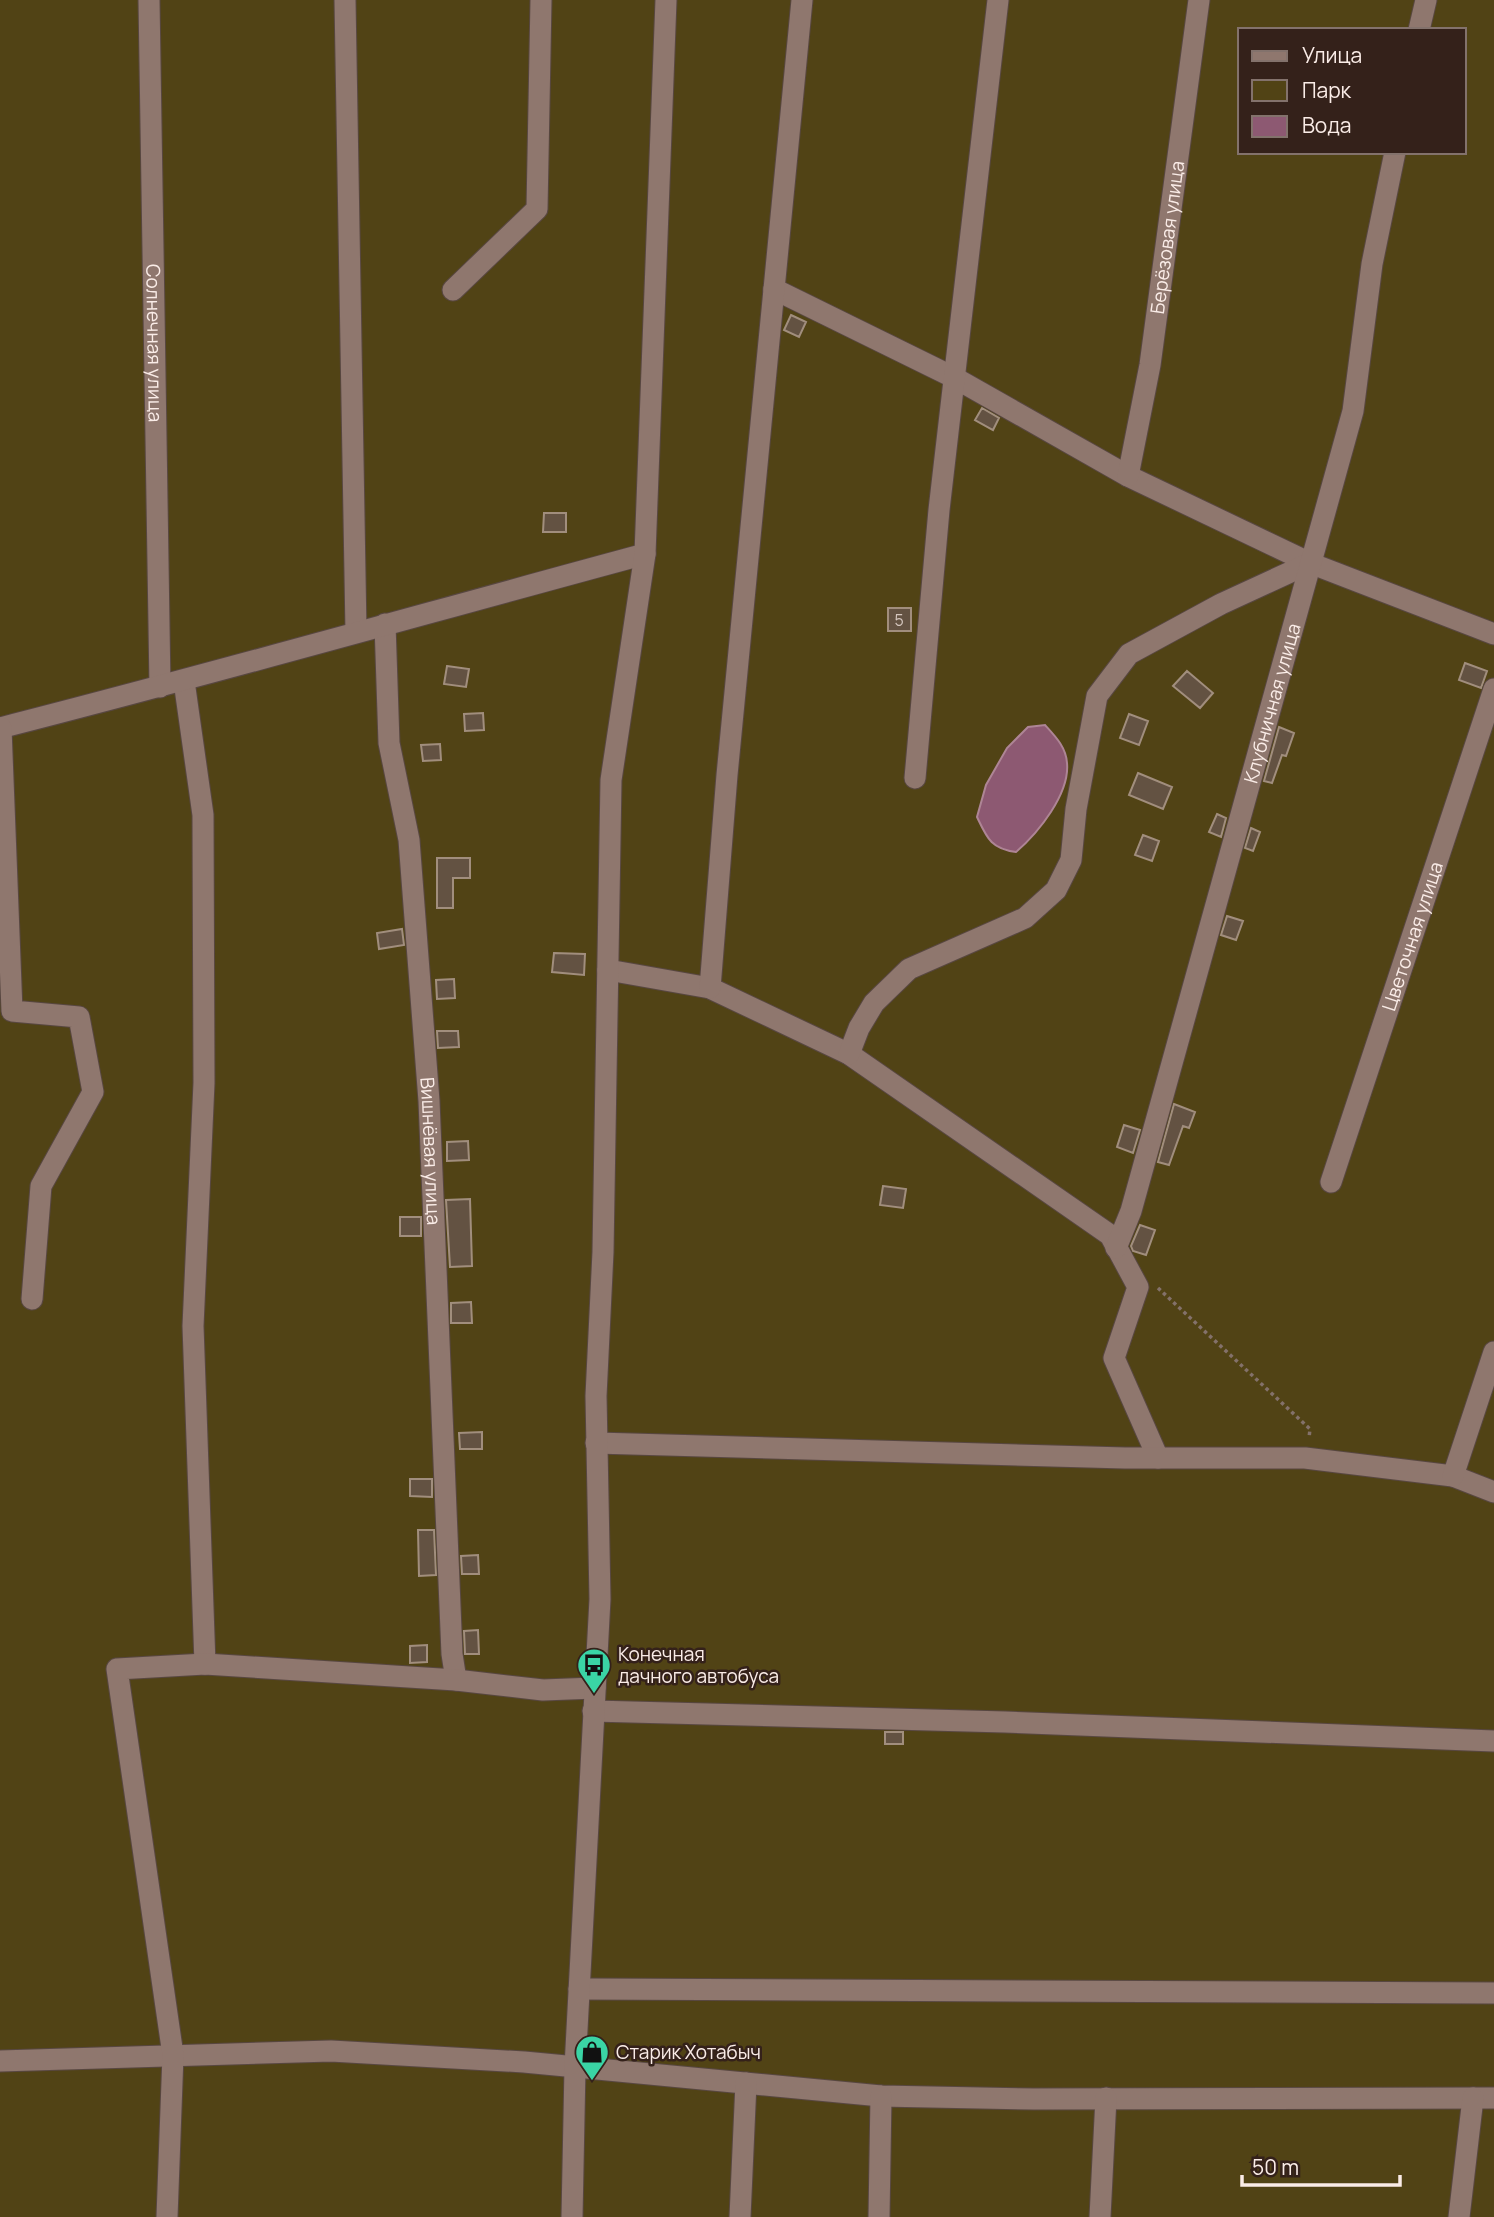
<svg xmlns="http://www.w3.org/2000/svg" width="1494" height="2217" viewBox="0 0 1494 2217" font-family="Manrope,sans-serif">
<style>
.green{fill:#514315;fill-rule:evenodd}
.water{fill:#8d5972;stroke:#ae8595;stroke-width:2}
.building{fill:#635242;stroke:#a18e7d;stroke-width:2}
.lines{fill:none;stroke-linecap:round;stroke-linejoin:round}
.minor-casing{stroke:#584741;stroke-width:23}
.path{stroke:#83716a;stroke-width:3.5;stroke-dasharray:3.5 3.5;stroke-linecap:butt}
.minor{stroke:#8f776e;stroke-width:21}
.labels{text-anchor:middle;stroke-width:5;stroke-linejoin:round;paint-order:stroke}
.number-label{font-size:16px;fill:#d4c6be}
.street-label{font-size:19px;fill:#faece7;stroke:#34211a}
.poi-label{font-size:19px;fill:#faece7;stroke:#34211a;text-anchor:start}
</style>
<rect width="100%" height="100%" fill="#3f2b23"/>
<path class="green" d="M0,0H1494V2217H0ZM1240,30H1464V152H1240Z"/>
<path class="water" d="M1045,725C1055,736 1066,747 1067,763C1070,794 1038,833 1016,852C991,849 987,838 977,817L986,785L1007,748L1028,727Z"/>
<path class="building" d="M791,315L806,322L799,337L784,330Z
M982,408L999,418L993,430L975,420Z
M544,513H566V532H543Z
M888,608H911V631H888Z
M1465,663L1487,671L1481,688L1459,680Z
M447,666L469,669L466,687L444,684Z
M1187,671L1213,693L1200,708L1173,686Z
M483,713L484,730L465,731L464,714Z
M1129,714L1148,721L1139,745L1120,738Z
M1279,727L1294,733L1286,756L1282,755L1272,783L1264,781Z
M440,744L441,760L423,761L421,745Z
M1138,773L1172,787L1163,809L1129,795Z
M1217,814L1226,818L1221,837L1209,832Z
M1251,828L1260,832L1253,851L1245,848Z
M1143,835L1159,841L1152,861L1135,855Z
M437,858H470V878H453V908H437Z
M1227,916L1243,921L1236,940L1221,935Z
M402,929L404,945L379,949L377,933Z
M554,953L585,954L584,975L552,972Z
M454,979L455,998L437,999L436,980Z
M437,1031H458L459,1047L438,1048Z
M1174,1104L1195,1112L1189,1128L1183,1126L1169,1165L1158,1162Z
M1124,1125L1140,1130L1133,1153L1117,1147Z
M468,1141L469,1160L447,1161V1142Z
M883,1186L906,1189L903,1208L880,1205Z
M470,1199L472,1266L450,1267L446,1200Z
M400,1217H421V1236H400Z
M1140,1225L1155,1230L1146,1255L1133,1251L1131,1246Z
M471,1302L472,1323H451V1303Z
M482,1432V1449H460L459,1433Z
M410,1479H432V1497L410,1496Z
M418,1530H434L436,1575L419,1576Z
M478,1555L479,1574H462L461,1556Z
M478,1630L479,1654H465L464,1631Z
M427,1645V1662L410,1663V1646Z
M885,1732H903V1744H885Z"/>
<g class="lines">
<g class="minor-casing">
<g id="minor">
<path id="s1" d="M149,0L160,687"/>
<path d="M345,0L356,632"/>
<path d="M1419,30L1426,0"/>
<path d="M774,289L955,378L1128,476L1310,563L1494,634"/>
<path d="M453,290L537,209L541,0"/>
<path id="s2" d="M1128,476L1150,365L1199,0"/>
<path id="s3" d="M385,624L389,743L409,840L429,1101L452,1654L456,1680"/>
<path d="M184,681L203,815L204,1083L193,1326L205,1664"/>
<path d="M0,728C216,673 430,612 645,554"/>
<path d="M1,728L12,1011L79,1017L93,1092L41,1186L32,1299"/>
<path d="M915,778L939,510L998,0"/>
<path d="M608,970L710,988L849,1054L1110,1235L1138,1287L1114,1358L1158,1458"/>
<path d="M710,988L727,775L802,0"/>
<path d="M849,1054L859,1028L874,1003L909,969L1025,918L1056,890L1071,860L1076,809L1097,696L1129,654L1221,604L1310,563"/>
<path id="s4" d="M1331,1182L1494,689"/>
<path id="s5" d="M1116,1248L1131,1211L1353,411L1372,264L1395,152"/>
<path d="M596,1443L1125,1458H1305L1453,1476L1494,1492"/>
<path d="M1453,1476L1494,1352"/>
<path d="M593,1711L1005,1722L1494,1741"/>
<path d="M579,1989L1494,1993"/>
<path d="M0,2061L331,2051L524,2062L881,2096L1034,2099L1494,2098"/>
<path d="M167,2217L173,2055L117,1669L205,1664L456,1680L543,1690L595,1688"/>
<path d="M572,2217L575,2067L600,1599L596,1396L603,1252L611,780L645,554L666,0"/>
<path d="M740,2217L746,2083"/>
<path d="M879,2217L881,2096"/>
<path d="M1100,2217L1106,2098"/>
<path d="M1459,2217L1473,2098"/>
</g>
</g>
<path class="path" d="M1158,1288L1310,1429L1309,1438"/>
<use href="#minor" class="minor"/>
</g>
<defs>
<g id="bus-pin" transform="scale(1.75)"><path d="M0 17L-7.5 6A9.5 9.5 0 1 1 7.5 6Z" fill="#3ad4a5" stroke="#34211a"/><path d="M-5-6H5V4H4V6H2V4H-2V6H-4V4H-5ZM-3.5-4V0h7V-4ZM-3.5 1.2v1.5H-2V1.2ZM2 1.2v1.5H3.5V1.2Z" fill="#111"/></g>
<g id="shop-pin" transform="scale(1.75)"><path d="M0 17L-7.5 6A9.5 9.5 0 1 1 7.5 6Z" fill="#3ad4a5" stroke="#34211a"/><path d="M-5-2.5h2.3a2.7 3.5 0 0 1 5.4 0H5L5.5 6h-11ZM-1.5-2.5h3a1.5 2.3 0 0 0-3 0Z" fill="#111"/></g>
</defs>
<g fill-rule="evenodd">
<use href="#bus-pin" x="594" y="1665"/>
<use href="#shop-pin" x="592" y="2052"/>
</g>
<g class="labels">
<g class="number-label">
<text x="899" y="626">5</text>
</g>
<g class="street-label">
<text dy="7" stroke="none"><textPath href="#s2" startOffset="242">Берёзовая улица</textPath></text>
<text dy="7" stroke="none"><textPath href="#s1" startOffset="343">Солнечная улица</textPath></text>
<text dy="7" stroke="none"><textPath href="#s5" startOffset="567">Клубничная улица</textPath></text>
<text dy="7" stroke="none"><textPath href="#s4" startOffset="259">Цветочная улица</textPath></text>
<text dy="7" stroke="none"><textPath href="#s3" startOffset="530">Вишнёвая улица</textPath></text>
</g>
<g class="poi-label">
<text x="618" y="1661">Конечная<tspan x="618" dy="22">дачного автобуса</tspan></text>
<text x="616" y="2059">Старик Хотабыч</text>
</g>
</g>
<rect x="1238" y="28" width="228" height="126" fill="#34211a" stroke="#83726c" stroke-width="2"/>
<rect x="1252" y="51" width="35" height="10" fill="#8f776e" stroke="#83726c" stroke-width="2"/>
<text x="1302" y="63" font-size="21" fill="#faece7">Улица</text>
<rect x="1252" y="80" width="35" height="21" fill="#514315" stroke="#83726c" stroke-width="2"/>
<text x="1302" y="98" font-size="21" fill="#faece7">Парк</text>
<rect x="1252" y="116" width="35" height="21" fill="#8d5972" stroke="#83726c" stroke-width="2"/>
<text x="1302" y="133" font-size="21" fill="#faece7">Вода</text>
<path d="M1242 2175v10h158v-10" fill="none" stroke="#faece7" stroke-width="3.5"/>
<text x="1252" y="2175" font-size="21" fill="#faece7" stroke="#34211a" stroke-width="5" paint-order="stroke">50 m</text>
</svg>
